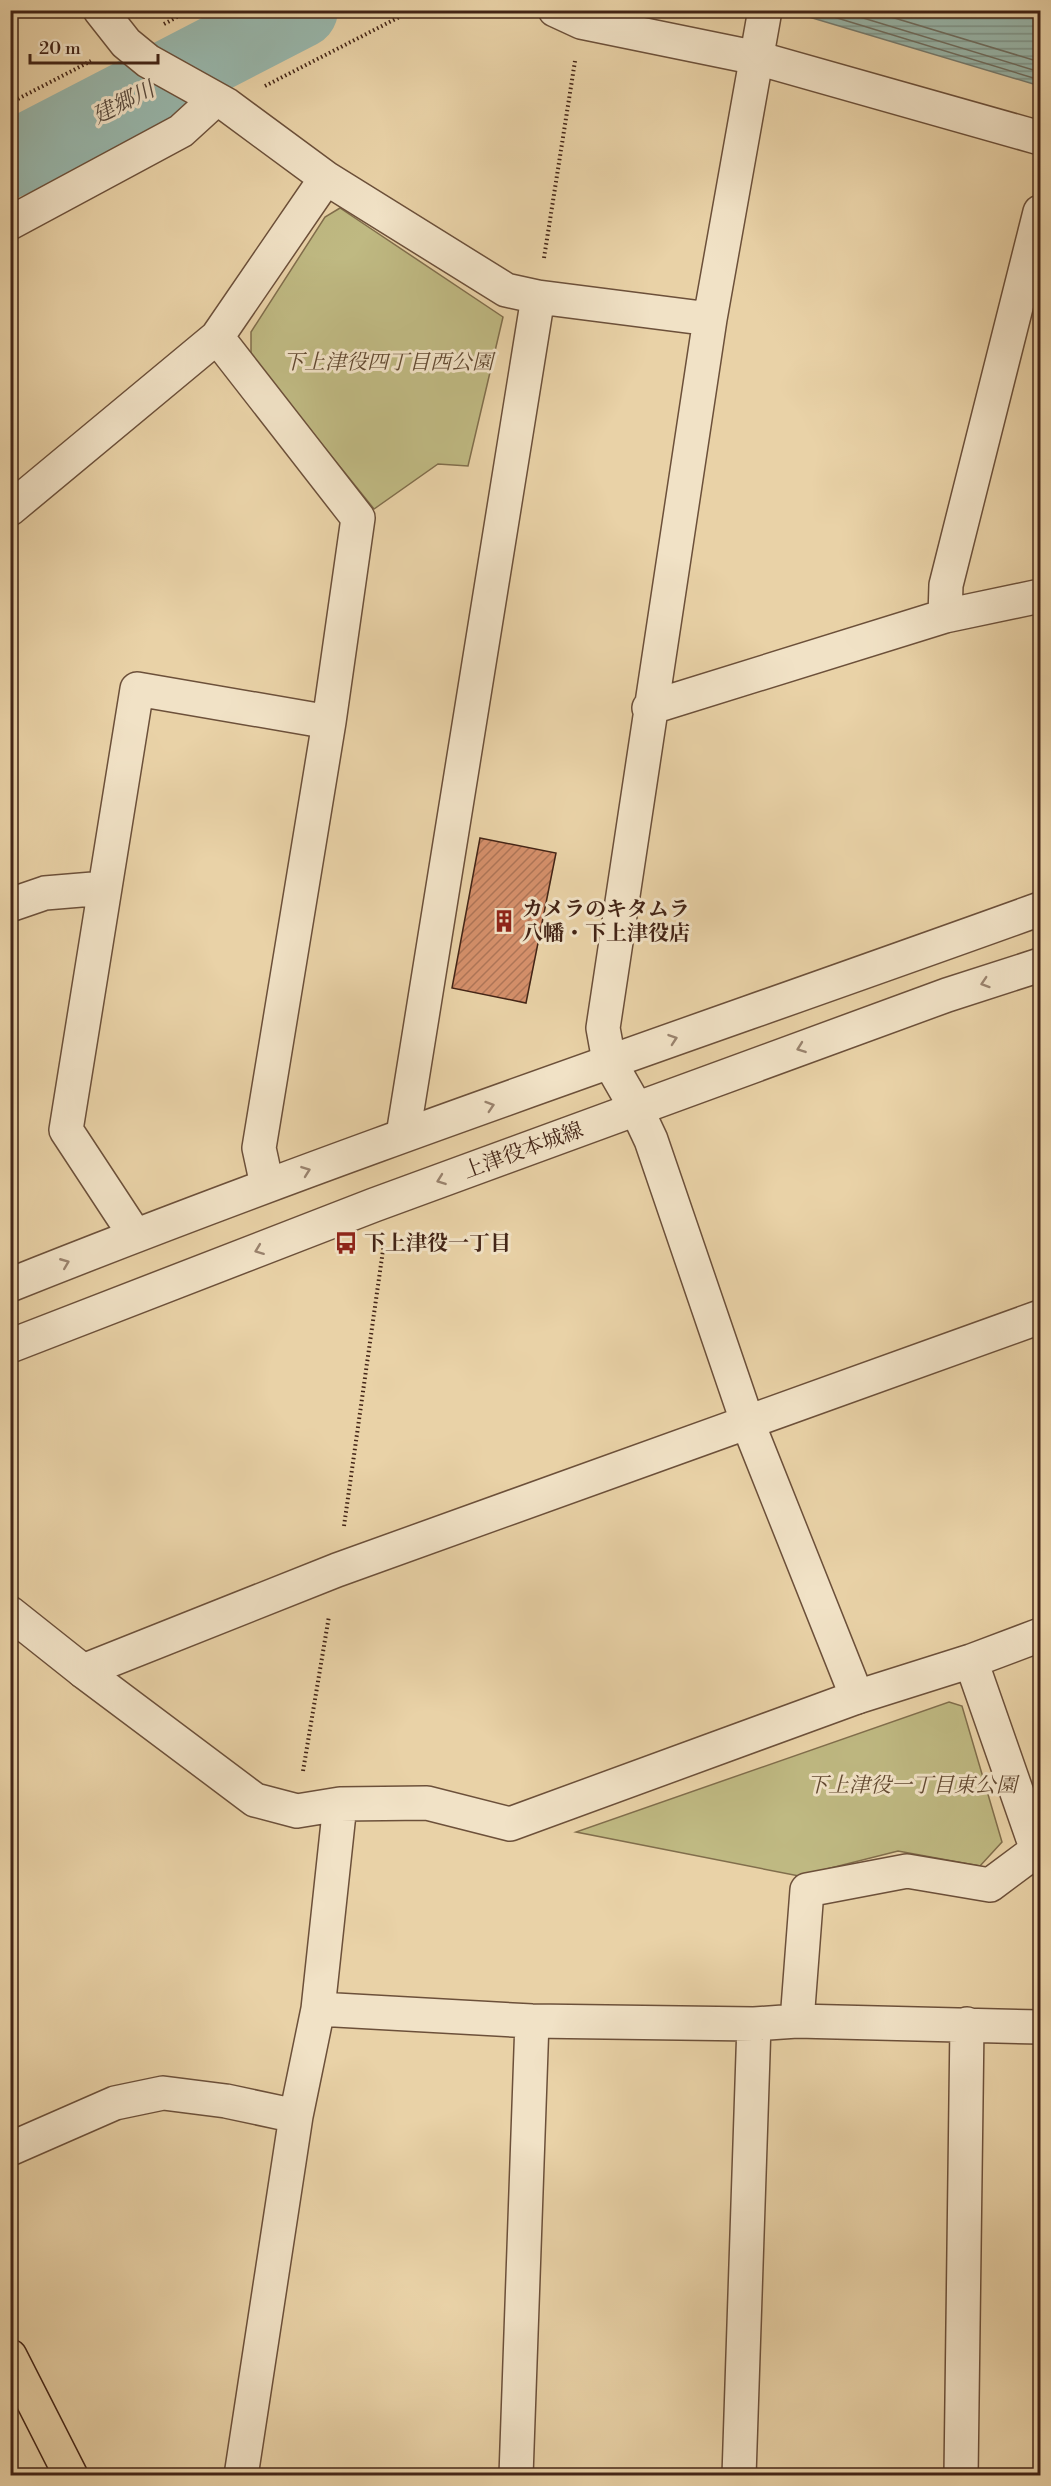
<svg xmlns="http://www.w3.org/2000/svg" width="1051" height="2486" viewBox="0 0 1051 2486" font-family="'Libre Bodoni','Noto Serif JP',serif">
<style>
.green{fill:#bfb982;stroke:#816e4c;stroke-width:1.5}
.water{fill:url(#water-rules);stroke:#767c70;stroke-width:1.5}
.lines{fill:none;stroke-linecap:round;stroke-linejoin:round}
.shore{stroke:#6e6e61;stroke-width:1.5}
.river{stroke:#98b7ac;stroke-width:76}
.building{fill:url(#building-hatch);stroke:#432416;stroke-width:1.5}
.minor-casing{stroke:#6c503a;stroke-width:36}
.tertiary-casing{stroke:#6c503a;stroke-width:36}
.trunk-casing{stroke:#432416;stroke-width:36}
.path{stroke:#432416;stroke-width:4;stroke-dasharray:1.5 3;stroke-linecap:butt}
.minor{stroke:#f1e2c6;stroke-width:33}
.tertiary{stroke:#f1e2c6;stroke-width:33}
.trunk{stroke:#e9d2a7;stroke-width:33}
.oneway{stroke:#9a836e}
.labels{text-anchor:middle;stroke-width:6;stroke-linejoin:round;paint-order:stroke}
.park-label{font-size:21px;font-style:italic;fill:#624931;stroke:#f1e2c6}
.poi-label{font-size:21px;font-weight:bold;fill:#432416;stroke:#f1e2c6;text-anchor:start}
.street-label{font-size:21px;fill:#432416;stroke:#f1e2c6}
.water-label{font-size:22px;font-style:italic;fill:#58493c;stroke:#f1e2c6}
</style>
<defs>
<pattern id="water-rules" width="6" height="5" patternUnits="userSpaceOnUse" patternTransform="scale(1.5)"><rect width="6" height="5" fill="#98b7ac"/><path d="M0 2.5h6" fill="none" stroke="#7e958b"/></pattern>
<pattern id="building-hatch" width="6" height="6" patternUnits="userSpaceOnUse" patternTransform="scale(1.5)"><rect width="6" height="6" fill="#d5906b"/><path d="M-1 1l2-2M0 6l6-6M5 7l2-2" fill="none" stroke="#ae7557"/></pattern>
</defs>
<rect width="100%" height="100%" fill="#e9d2a7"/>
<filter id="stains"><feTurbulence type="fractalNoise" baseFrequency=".00333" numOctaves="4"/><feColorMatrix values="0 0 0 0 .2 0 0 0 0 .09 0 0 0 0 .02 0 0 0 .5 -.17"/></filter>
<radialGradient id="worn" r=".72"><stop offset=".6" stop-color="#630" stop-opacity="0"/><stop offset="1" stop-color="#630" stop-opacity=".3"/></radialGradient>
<path class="green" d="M340,208L503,317L468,466L438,464L374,509L251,356V332L325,217Z
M949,1702L962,1706L1002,1842L980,1866L898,1851L799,1876L576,1832Z"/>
<path class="water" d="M1030,10L1040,13V86L789,11Z
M268,11H336L207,74L181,55Z"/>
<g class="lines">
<path class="shore" d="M269,10L266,18L197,53L195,58L209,66L322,10
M811,10L1040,80
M837,10L1040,72
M868,10L1040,62"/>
<path class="river" d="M10,160L300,10"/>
</g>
<path class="building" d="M480,838L556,853L526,1003L452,988Z"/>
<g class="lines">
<g class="minor-casing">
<path id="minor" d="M100,10L126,43L148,61L227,105L326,178L506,290L538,297L710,319
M10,223L181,131L216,99
M217,337L358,518L329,722L259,1148L267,1185
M10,509L217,337L326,178
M945,616L946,585L1040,212
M649,708L945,616L1040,596
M10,905L45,893L105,888
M636,1108L609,1061L603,1028L710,319L765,10
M403,1135L538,297
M135,1235L66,1130L137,689L329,722
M10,1613L83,1671L255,1800L297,1811L340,1804L427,1803L510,1824L857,1697L971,1661L1040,1635
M971,1661L1037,1850H1040
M318,2009L532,2021L754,2024L797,2021L1040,2027
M797,2021L807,1890L907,1871L990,1885L1037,1850
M10,2149L115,2103L163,2093L226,2101L296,2116
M241,2476L296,2116L318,2009L340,1804
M516,2476L532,2021
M739,2476L754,2024
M961,2476L967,2024"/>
</g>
<g class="tertiary-casing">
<path id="tertiary" d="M555,10L581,22L757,58L1040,138
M636,1108L651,1140L747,1421L857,1697
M10,1285C350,1149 696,1033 1040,909
M10,1346L374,1205L947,995L1040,965
M83,1671L337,1570L1040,1317"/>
</g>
<g class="trunk-casing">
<path id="trunk" d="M10,2356L71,2476"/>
</g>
<path class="path" d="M164,24L190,10
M265,86L413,10
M10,103L91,61
M544,258L575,61
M344,1526L384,1243
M303,1771L329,1616"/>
<use href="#minor" class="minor"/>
<use href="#tertiary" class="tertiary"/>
<use href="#trunk" class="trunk"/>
</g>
<defs><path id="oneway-chevron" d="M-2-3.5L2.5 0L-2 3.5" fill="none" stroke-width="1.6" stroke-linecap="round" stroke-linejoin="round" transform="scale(1.5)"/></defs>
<g class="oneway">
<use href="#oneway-chevron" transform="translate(985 983) rotate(162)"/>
<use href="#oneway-chevron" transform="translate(673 1039) rotate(-19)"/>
<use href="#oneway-chevron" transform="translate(801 1048) rotate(160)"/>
<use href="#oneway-chevron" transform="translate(490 1106) rotate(-18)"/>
<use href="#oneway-chevron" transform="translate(306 1171) rotate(-20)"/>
<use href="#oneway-chevron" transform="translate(441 1180) rotate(160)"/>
<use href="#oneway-chevron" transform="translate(259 1250) rotate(159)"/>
<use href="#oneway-chevron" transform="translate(65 1263) rotate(-22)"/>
</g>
<defs>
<g id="building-bare" transform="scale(1.8)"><path d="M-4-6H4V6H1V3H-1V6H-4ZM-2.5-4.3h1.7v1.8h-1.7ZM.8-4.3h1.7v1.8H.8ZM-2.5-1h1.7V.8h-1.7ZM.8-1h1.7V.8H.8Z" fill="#8f2418" stroke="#f1e2c6" stroke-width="2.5" paint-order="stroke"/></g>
<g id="bus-bare" transform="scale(1.8)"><path d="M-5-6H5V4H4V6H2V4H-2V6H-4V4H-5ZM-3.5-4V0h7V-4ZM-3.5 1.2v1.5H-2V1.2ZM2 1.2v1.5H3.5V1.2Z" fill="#8f2418" stroke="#f1e2c6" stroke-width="2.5" paint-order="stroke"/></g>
</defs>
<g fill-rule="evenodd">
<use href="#building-bare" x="504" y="921"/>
<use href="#bus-bare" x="346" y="1243"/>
</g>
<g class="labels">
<g class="park-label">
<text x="388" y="369">下上津役四丁目西公園</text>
<text x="912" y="1792">下上津役一丁目東公園</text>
</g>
<g class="poi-label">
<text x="522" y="916">カメラのキタムラ<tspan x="522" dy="24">八幡・下上津役店</tspan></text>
<text x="364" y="1250">下上津役一丁目</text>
</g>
<g class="street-label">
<text transform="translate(523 1150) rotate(-20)" y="7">上津役本城線</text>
</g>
<g class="water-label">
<text transform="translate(123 102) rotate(-27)" y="8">建郷川</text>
</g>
</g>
<rect width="1051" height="2486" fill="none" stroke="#e9d2a7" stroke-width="36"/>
<rect x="12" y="12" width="1027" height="2462" fill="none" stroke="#432416" stroke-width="3"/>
<rect x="18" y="18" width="1015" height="2450" fill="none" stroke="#432416" stroke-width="1.5"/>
<path d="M30 54v9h128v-9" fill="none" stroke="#432416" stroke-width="3"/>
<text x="39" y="54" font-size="18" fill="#432416" stroke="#f1e2c6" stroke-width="4.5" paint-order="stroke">20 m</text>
<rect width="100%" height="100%" filter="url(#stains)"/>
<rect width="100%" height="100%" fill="url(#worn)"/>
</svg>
